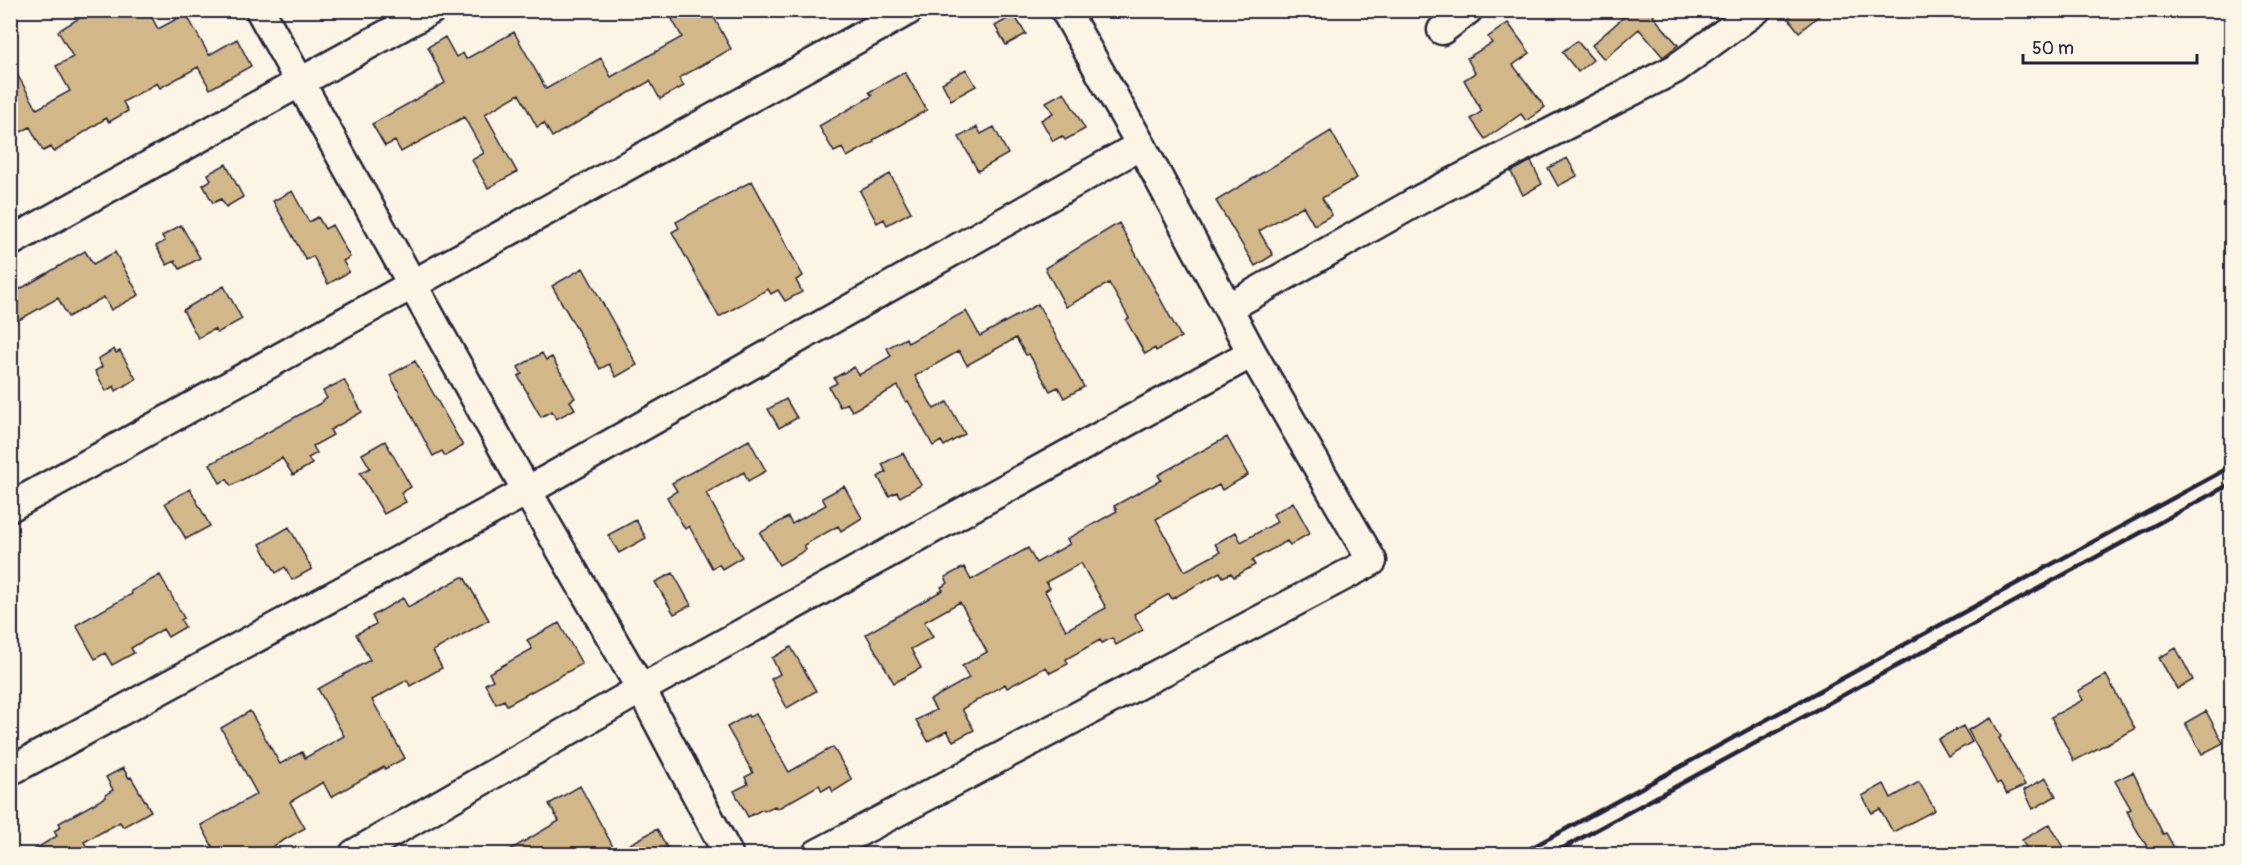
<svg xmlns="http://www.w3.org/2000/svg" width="2242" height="865" viewBox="0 0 2242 865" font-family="Pangolin,sans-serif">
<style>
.building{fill:#d2b788;stroke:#22223b;stroke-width:1.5;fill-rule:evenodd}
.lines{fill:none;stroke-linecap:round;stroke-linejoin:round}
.minor-casing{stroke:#22223b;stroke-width:33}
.minor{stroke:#fcf5e5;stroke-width:28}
.rail{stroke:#22223b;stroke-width:4.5}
</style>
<rect width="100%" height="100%" fill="#fcf5e5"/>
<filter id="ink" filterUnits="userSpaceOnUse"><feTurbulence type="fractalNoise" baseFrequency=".0167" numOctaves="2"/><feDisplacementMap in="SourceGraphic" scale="12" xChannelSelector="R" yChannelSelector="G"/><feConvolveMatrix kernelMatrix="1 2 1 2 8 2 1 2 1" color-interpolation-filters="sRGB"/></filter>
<g filter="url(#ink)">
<path class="building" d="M80,10H148L158,29L186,14L209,55L237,39L251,66L210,89L198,67L160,88L157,83L123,102L128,111L109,122L106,118L54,152L51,147L43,151L30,127L10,138V62L37,109L70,91L56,66L73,57L58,31L83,16Z
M667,10H710L731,49L679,78L684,86L660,99L650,81L552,137L544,123L537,127L519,94L485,114L517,172L488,188L472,160L484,153L464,117L401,152L395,141L385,146L372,124L445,83L428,47L445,37L456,57L463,53L466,59L514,32L546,89L601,58L611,77L682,37Z
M1623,10H1660L1653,16L1678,45L1663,57L1639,29L1604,59L1592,45L1626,15Z
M1797,10H1826L1799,32L1788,18Z
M1014,15L1026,34L1006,45L995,26Z
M1508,23L1530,53L1513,65L1545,107L1526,121L1521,114L1485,139L1471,119L1482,111L1464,80L1475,73L1467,58L1492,43L1488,37Z
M1577,41L1593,60L1578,72L1562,52Z
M966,69L976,86L951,100L942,83Z
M905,72L927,110L873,140L874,142L847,157L842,148L834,152L819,126L872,96L869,92Z
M1064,92L1085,129L1065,140L1062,136L1053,141L1041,120L1053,113L1046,102Z
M977,127L981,134L994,127L1008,154L978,171L959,137Z
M1331,131L1357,178L1322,198L1332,215L1314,225L1303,206L1259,231L1273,255L1255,266L1216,201Z
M1567,158L1577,176L1558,186L1548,168Z
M1531,161L1542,184L1523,195L1511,172Z
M226,164L243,197L226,207L221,199L213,203L203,185L211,180L208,174Z
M890,174L911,212L887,225L884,219L877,223L860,191Z
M752,181L803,276L796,280L802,292L785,301L778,290L771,294L768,289L719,317L672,232L679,228L676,222Z
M292,191L309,222L318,217L325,229L332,225L350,257L343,261L349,272L328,284L313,256L306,260L273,201Z
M1119,223L1181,337L1156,351L1155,348L1145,354L1126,320L1129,318L1109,283L1066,307L1045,268Z
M181,225L200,258L180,269L175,261L167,265L156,246L165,241L162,236Z
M85,251L93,264L115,252L139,295L111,310L104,297L68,317L58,298L10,325V295Z
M583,268L637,365L616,377L609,364L600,369L552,286Z
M224,286L242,319L217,333L214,329L198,338L183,310Z
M1038,304L1084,387L1064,398L1058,387L1050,391L1029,354L1026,355L1016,338L967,365L959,351L915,376L934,409L947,402L965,434L944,446L941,441L933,446L908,401L906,402L898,386L852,411L847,403L840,407L829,387L837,383L834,378L854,367L859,375L891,356L887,348L906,338L908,343L966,311L980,336Z
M114,349L116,353L120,351L136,379L116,391L114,386L106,391L95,371L102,367L98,359Z
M542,353L546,360L552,357L575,398L570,401L575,409L556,419L552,411L541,417L518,376L522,374L518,367Z
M415,361L463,446L445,456L442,451L433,456L390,375Z
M344,380L362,412L330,430L333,435L313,446L317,453L308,458L312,464L293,475L282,458L231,486L227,479L220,483L210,464L319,404L327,398L323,391Z
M786,399L797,418L779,428L768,409Z
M1227,437L1248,475L1222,490L1219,485L1156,519L1185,571L1220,552L1215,544L1236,532L1241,542L1277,522L1273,514L1293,502L1310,533L1290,545L1287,541L1252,560L1255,565L1234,577L1231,573L1223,577L1220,572L1172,599L1169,594L1134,614L1143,630L1116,645L1112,638L1102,643L1100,640L1066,659L1068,664L1050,673L1046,667L1007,688L1005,684L962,709L974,730L953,741L947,731L928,741L916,720L936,710L930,700L969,678L962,666L987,652L960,602L924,622L933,637L911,649L921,668L894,683L866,634L943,590L941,587L948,583L945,577L964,567L971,580L1028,548L1036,563L1070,544L1067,539L1117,511L1114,506L1161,480L1158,475ZM1081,563L1106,608L1066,630L1045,591L1050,588L1046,582Z
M749,440L766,471L748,481L744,472L706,493L742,557L722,569L719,564L712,568L689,526L685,529L667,497L677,491L672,483Z
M385,441L411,487L401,493L406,502L384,514L360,473L370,468L362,454Z
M903,453L921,485L900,497L897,492L889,496L878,477L886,472L882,464Z
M844,486L862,518L841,531L838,526L804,545L806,550L779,565L760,533L788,517L792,524L826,505L822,498Z
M190,489L210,526L186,539L165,503Z
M636,520L646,538L619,553L608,535Z
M289,527L312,569L292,580L285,567L276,573L260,544Z
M673,573L691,605L674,614L655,582Z
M160,575L184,618L181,620L185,627L168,637L163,629L131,648L134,653L112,665L105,653L95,659L76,625L132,594L131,591Z
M462,577H464L489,620L433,651L442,668L410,686L407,680L372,700L405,758L385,769L384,767L331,797L323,782L290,802L305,828L258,855H217L201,825L257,794L221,728L250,711L280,764L302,752L305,758L344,736L318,689L370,660L356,634L376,624L372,616L403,598L408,607Z
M559,623L582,664L507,705L504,700L496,704L485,684L493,680L489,673L532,649L527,640Z
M791,647L816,691L787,708L771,679L780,674L772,658Z
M2176,648L2193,680L2177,689L2159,658Z
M2106,675L2135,729L2074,761L2051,717L2083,700L2078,691Z
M2206,711L2223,743L2202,754L2185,723Z
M756,714L789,772L833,747L852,780L833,792L830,786L822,791L819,785L777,809L775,806L764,811L763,809L748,817L734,791L748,784L745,777L753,773L727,727L748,715L749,717Z
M1991,718L2001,737L1999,738L2025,785L2007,794L2000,782L1997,784L1968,730Z
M1963,726L1972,742L1948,756L1938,739Z
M123,768L129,778L131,777L151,811L123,827L120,822L84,842L88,849L78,855H25L57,836L54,831L61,827L59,823L106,797L105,795L113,790L106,777Z
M2133,772L2163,834L2166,833L2178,855H2152L2135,827L2127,811L2131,809L2115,781Z
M2046,778L2056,796L2033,809L2024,790Z
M1919,782L1935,810L1893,832L1880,809L1872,813L1862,796L1884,784L1891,798Z
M580,786L616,852L657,829L671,855H501L559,821L549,804Z
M2050,824L2067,855H2030L2022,840Z"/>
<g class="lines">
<g class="minor-casing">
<path id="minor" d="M260,10L527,491L641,689L728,854
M1442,30L1468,10
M10,242L431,10
M1228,308L1421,199L1675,69L1756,10
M10,507L909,10
M10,771L527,491L1141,145
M354,854L641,689L1252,353
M817,854L1372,561L1252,353L1141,145L1065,10"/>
</g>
<use href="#minor" class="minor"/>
<path class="rail" d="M1520,854L2232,466
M1552,854L2232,483"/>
</g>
</g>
<rect width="2242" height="865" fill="none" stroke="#fcf5e5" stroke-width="36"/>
<rect x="18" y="18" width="2206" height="829" fill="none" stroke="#22223b" stroke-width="2" filter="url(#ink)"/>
<path d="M2023 54v9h174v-9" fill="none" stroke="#22223b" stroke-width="3"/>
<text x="2032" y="54" font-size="18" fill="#22223b" stroke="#fcf5e5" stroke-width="4.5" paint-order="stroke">50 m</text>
</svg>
